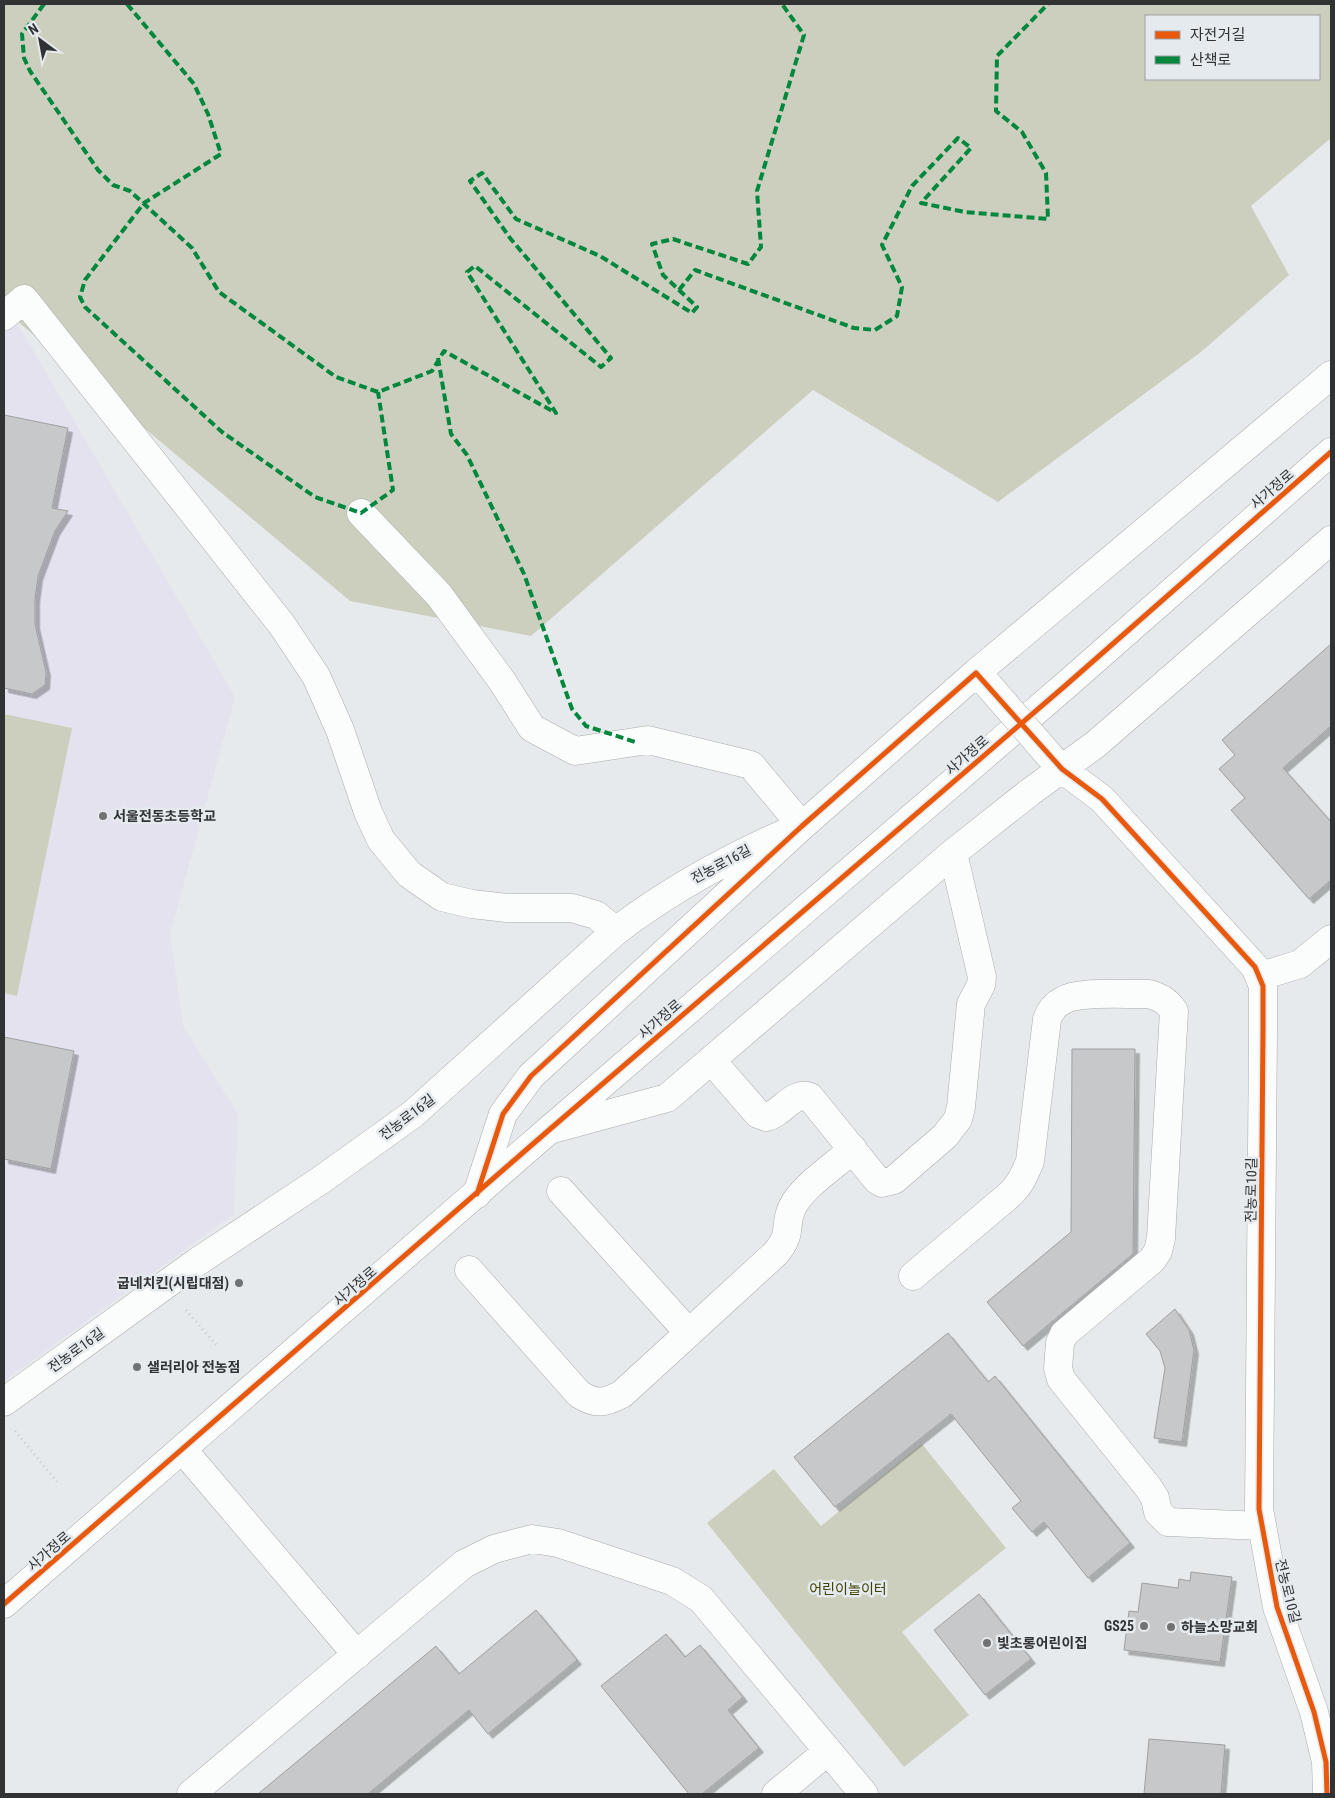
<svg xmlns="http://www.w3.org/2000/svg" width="1335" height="1798" viewBox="0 0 1335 1798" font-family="'Roboto Condensed','Noto Sans KR',sans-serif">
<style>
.education{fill:#e4e2ef}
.green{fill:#cdcfbe;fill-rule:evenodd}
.building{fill:#c7c8c9;stroke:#9e9fa1;filter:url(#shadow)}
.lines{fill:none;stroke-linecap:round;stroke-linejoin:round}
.minor-casing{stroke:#a9abac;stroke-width:29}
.major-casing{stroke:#a9abac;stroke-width:29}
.path{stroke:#cacaca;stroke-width:3;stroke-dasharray:1 4;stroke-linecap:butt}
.minor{stroke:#fbfcfc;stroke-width:28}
.major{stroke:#fbfcfc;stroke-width:28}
.minor-bridge-casing{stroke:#a9abac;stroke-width:29;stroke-linecap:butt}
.minor-bridge{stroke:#fbfcfc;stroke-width:28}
.quiet{stroke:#00873e;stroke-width:4;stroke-dasharray:8 4;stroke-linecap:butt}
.cycleway-casing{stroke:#e5eaee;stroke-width:8}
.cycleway{stroke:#e8590c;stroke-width:5}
.poi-dot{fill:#717274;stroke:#e5eaee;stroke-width:2}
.labels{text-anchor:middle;stroke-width:5;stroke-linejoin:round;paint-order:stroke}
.street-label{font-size:14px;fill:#313234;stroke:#e5eaee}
.poi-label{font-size:14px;font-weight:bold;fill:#313234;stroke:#e5eaee;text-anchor:start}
.park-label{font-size:14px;fill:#414101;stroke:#e5eaee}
</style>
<defs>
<filter id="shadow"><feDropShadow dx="4.5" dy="4.5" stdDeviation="0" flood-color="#0004"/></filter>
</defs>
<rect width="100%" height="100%" fill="#e7eaec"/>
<path class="education" d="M16,321L235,697L170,934L183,1026L238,1114L234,1214L4,1381V330Z"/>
<path class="green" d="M4,4H1331V138L1251,206L1289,275L1201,352L998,502L813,390L531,636L350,601L17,321L4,330ZM1146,16H1319V79H1146Z
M4,714L72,728L17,996L4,993Z
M922,1444L1006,1548L902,1632L969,1715L904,1767L707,1523L774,1469L821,1526Z"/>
<path class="building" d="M4,415L68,428L52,508L68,511L55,531L38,576L35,599V624L46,672L45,685L32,694L4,688Z
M1331,644V726L1283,768L1331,822V880L1309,899L1231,810L1245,798L1219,769L1235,755L1222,740Z
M4,1037L74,1051L51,1169L4,1159Z
M1072,1049H1135L1133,1254L1023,1346L987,1302L1071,1232Z
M1175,1309L1189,1330L1194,1350L1182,1442L1154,1438L1165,1368L1160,1351L1146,1334Z
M948,1333L988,1382L995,1376L1130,1543L1088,1578L1044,1522L1032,1532L1012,1508L1021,1501L951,1414L835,1507L794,1457Z
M1191,1572L1232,1577L1220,1662L1124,1650L1129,1611L1138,1612L1142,1583L1178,1588L1179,1579L1190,1581Z
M979,1594L1031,1659L985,1695L934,1630Z
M536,1610L577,1660L488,1734L469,1710L368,1794H258L436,1646L459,1674Z
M666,1634L685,1657L700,1645L743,1697L728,1710L759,1748L702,1794H689L601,1686Z
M1149,1739L1225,1745L1221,1794H1144Z"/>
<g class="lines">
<g class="minor-casing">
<path id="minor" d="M4,316L24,299L282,625L316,676L340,730L368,812L381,840L409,874L442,897L472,904L507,908H572L596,915L616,931
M361,513L439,595L502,681L532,728L575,751L648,740L751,765L802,826
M976,673L1331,375
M1048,754L1062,769L1102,799L1255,967L1263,986V1030L1259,1509L1277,1607L1314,1712L1326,1762L1327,1794
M1261,976L1300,964L1331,939
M711,1060L758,1114L766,1117C782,1114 793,1090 810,1097L877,1180L882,1183L894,1180L945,1136L958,1119L961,1107L971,1004L981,985L982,977L953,853
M549,1130L667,1098L953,853L1030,792L1096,744L1331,540
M561,1191L689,1333
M477,1194L503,1114L531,1076L802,826L976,673L989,686
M469,1270L579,1394C596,1405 605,1403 622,1394L775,1254C794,1232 783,1227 792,1208C801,1187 836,1165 853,1149
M913,1276L1007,1197C1019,1187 1024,1176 1030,1161L1047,1019C1050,1011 1054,1005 1062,1001C1079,990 1127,995 1149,994C1160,997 1167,1001 1174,1011L1161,1238L1158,1251L1152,1260L1064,1334L1060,1343L1058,1368L1061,1379L1148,1487L1155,1498L1158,1512L1168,1522L1261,1526
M4,1402L197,1262L321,1180L413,1114L616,931C674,887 735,854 802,826
M183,1450L357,1655
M191,1794L464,1564L494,1549L532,1539L558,1543L672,1581L701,1599L864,1794
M776,1794L828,1751"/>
</g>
<g class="major-casing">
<path id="major" d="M4,1604L549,1130L1066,685L1331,452"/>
</g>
<path class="path" d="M186,1310L218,1347
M15,1431L58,1483"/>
<use href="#minor" class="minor"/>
<use href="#major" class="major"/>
<g class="minor-bridge-casing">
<path id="minor-bridge" d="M989,686L1048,754"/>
</g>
<use href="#minor-bridge" class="minor-bridge"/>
<path class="quiet" d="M44,4L22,34L24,58L30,71L98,170L113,185L130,191L192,248L219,292L336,377L378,392L432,371L444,351L556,413L467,272L475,266L601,367L611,358L510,238L470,181L482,173L516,219L600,256L692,313L697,307L663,275L652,244L673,239L748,264L761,247L757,191L804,35L782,4
M127,4L194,84L208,114L221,154L144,203L85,280L80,297L85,307L222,432L315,497L361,513L393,490L378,392
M679,290L695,270L854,328L875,330L897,316L902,287L882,245L912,186L958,138L971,148L921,203L965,212L1048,219L1046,173L1022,132L996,111L997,56L1048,4
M438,358L451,434L467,455L524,574L572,709L586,726L635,742"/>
<g class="cycleway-casing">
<path id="cycleway" d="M477,1194L503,1114L531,1076L802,826L976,673L1062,769L1102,799L1255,967L1263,986V1030L1259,1509L1277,1607L1314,1712L1326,1762L1327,1794
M4,1604L549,1130L1066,685L1331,452"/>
</g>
<use href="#cycleway" class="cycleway"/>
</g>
<g class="poi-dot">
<circle cx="103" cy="816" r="5"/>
<circle cx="239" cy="1283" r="5"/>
<circle cx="137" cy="1367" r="5"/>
<circle cx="1144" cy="1626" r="5"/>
<circle cx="1171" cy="1627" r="5"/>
<circle cx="987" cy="1643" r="5"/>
</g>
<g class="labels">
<g class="street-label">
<text transform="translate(1272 489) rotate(-41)" y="5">사가정로</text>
<text transform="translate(967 755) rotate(-41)" y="5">사가정로</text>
<text transform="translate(721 864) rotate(-28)" y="5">전농로16길</text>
<text transform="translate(660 1019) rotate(-41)" y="5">사가정로</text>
<text transform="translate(407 1117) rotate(-37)" y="5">전농로16길</text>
<text transform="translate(1251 1190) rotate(-89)" y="5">전농로10길</text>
<text transform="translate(355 1286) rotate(-41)" y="5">사가정로</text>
<text transform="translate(76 1350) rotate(-36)" y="5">전농로16길</text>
<text transform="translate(49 1551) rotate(-41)" y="5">사가정로</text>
<text transform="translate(1288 1591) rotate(76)" y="5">전농로10길</text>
</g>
<g class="poi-label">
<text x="113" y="821">서울전동초등학교</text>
<text x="229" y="1288" text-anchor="end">굽네치킨(시립대점)</text>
<text x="147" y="1372">샐러리아 전농점</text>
<text x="1134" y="1631" text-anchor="end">GS25</text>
<text x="1181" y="1632">하늘소망교회</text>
<text x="997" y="1648">빛초롱어린이집</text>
</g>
<g class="park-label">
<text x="848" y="1594">어린이놀이터</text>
</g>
</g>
<rect width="1335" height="1798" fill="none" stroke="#313234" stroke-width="10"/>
<rect x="1145" y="15" width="175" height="65" fill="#e5eaee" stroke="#9da0a4"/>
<rect x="1155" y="31" width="25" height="8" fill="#e8590c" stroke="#9da0a4"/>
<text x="1190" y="40" font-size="15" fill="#313234">자전거길</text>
<rect x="1155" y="56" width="25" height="8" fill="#00873e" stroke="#9da0a4"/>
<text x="1190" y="65" font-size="15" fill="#313234">산책로</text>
<g transform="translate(40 40) rotate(328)" stroke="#e5eaee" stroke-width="4" paint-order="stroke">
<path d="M0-4L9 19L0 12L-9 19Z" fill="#313234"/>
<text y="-8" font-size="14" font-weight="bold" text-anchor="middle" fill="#313234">N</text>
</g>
</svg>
